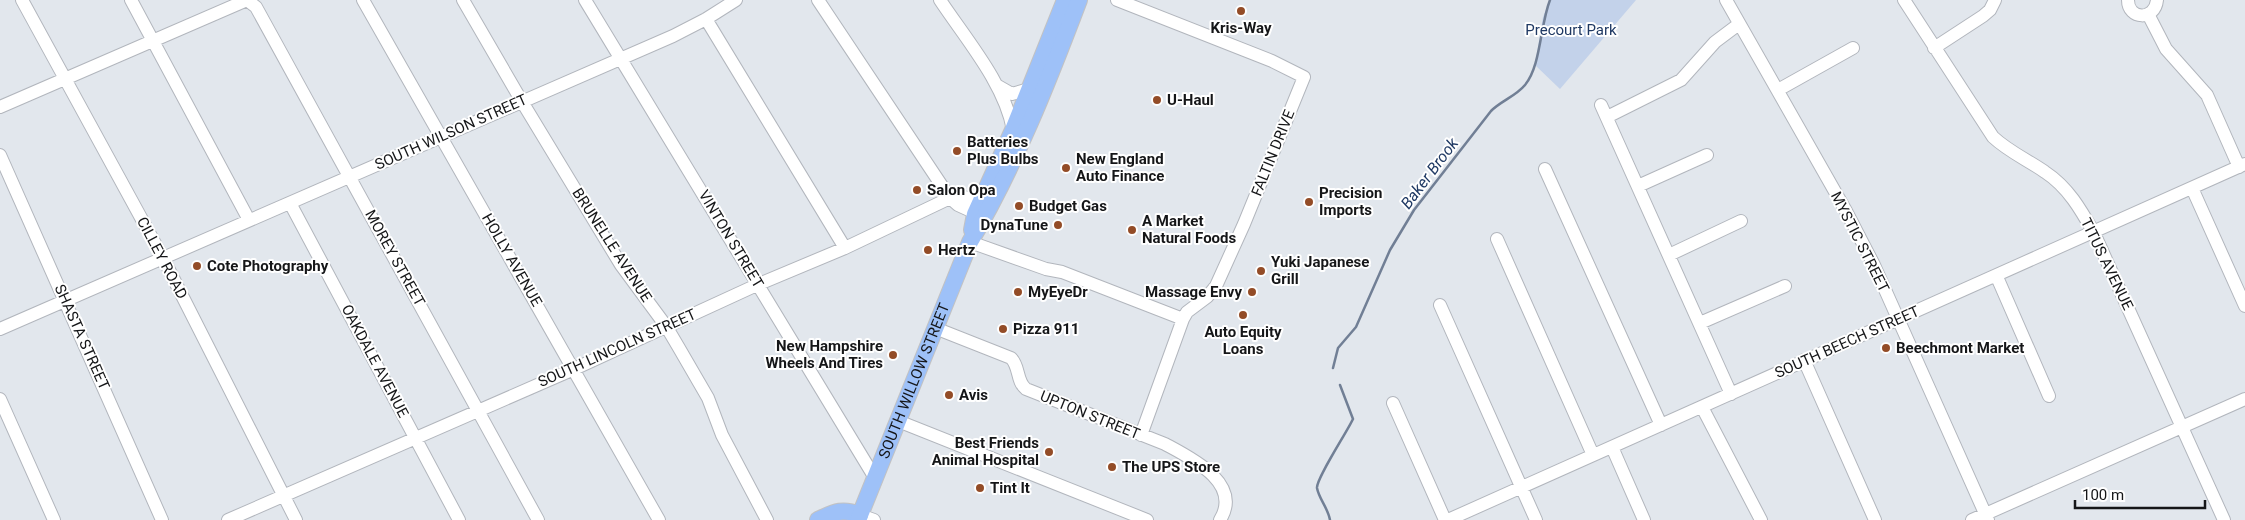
<svg xmlns="http://www.w3.org/2000/svg" width="2245" height="520" viewBox="0 0 2245 520" font-family="Roboto,sans-serif">
<style>
.green{fill:#c3d2ea}
.lines{fill:none;stroke-linecap:round;stroke-linejoin:round}
.stream{stroke:#717f95;stroke-width:2.5}
.minor-casing{stroke:#b2b6bd;stroke-width:14}
.major-casing{stroke:#c2c2c3;stroke-width:18}
.minor{stroke:#fff;stroke-width:12}
.major{stroke:#9ec1f8;stroke-width:16}
.poi-dot{fill:#934c27;stroke:#fff;stroke-width:2}
.labels{text-anchor:middle;stroke-width:4;stroke-linejoin:round;paint-order:stroke}
.poi-label{font-size:15px;font-weight:bold;fill:#151618;stroke:#fff;text-anchor:start}
.park-label{font-size:15px;fill:#1f3963;stroke:#fff}
.street-label{font-size:15px;fill:#151618;stroke:#fff}
.water-label{font-size:16px;font-style:italic;fill:#203a64;stroke:#fff}
</style>
<rect width="100%" height="100%" fill="#e2e7ed"/>
<path class="green" d="M1550,0H1636L1560,89L1535,65L1543,17Z"/>
<g class="lines">
<path class="stream" d="M1333,368L1338,348L1356,327L1390,250L1414,210L1491,111C1501,101 1516,96 1525,85C1541,66 1540,25 1550,0
M1330,520C1328,508 1319,499 1317,488C1316,479 1347,432 1353,419L1340,385"/>
<g class="minor-casing">
<path id="minor" d="M22,0L163,258L296,520
M131,0L249,220
M247,0L256,7L538,520
M363,0L659,520
M463,0L521,100L621,265L666,326L679,348L708,398L722,435L767,520
M585,0L875,478
M818,0L950,198L958,205L982,216
M940,0C965,38 1005,84 1013,130
M1117,0L1272,61L1304,77L1244,224L1216,286L1207,297L1187,312L1183,319L1141,435
M1726,0L1846,211L1874,265L1988,520
M1904,0L1993,137C2009,152 2028,160 2045,172C2068,187 2081,210 2094,233L2224,520
M2128,0C2128,20 2155,21 2157,0
M2148,14L2166,49L2207,95L2239,167
M706,19L845,248
M1934,48L1983,16L1990,10L1995,0
M998,86L1012,94L1029,89
M1778,90L1853,48
M1601,105L1731,394
M0,107L247,0
M1607,117L1681,80L1715,42L1739,24
M0,155L162,520
M1545,169L1661,425
M1638,186L1707,155
M2192,188L2245,306
M290,203L459,520
M1497,239L1593,455
M970,242L1046,269L1062,272L1183,319
M1669,255L1741,221
M1997,277L2049,396
M1440,305L1536,520
M1700,323L1785,286
M935,328L1011,358C1020,367 1016,381 1026,389L1165,444C1191,458 1243,483 1220,520
M0,329L673,36L706,19L736,0
M1804,360L1875,520
M0,399L54,520
M1393,403L1445,520
M1702,407L1761,520
M898,421L1147,520
M1612,447L1644,520
M860,515L874,520
M228,520L574,369L759,284L845,248L950,198L964,197L988,202
M1448,520L2245,164
M1972,520L2245,399"/>
</g>
<g class="major-casing">
<g id="major">
<path d="M972,230L975,214L1013,130L1065,0"/>
<path d="M818,520C835,512 842,508 860,515"/>
<path id="s1" d="M858,520L970,242C1015,166 1048,82 1079,0"/>
</g>
</g>
<use href="#minor" class="minor"/>
<use href="#major" class="major"/>
</g>
<g class="poi-dot">
<circle cx="1241" cy="11" r="5"/>
<circle cx="1157" cy="100" r="5"/>
<circle cx="957" cy="151" r="5"/>
<circle cx="1066" cy="168" r="5"/>
<circle cx="917" cy="190" r="5"/>
<circle cx="1309" cy="202" r="5"/>
<circle cx="1019" cy="206" r="5"/>
<circle cx="1058" cy="225" r="5"/>
<circle cx="1132" cy="230" r="5"/>
<circle cx="928" cy="250" r="5"/>
<circle cx="197" cy="266" r="5"/>
<circle cx="1261" cy="271" r="5"/>
<circle cx="1018" cy="292" r="5"/>
<circle cx="1252" cy="292" r="5"/>
<circle cx="1243" cy="315" r="5"/>
<circle cx="1003" cy="329" r="5"/>
<circle cx="1886" cy="348" r="5"/>
<circle cx="893" cy="355" r="5"/>
<circle cx="949" cy="395" r="5"/>
<circle cx="1049" cy="452" r="5"/>
<circle cx="1112" cy="467" r="5"/>
<circle cx="980" cy="488" r="5"/>
</g>
<g class="labels">
<g class="poi-label">
<text x="1241" y="33" text-anchor="middle">Kris-Way</text>
<text x="1167" y="105">U-Haul</text>
<text x="967" y="147">Batteries<tspan x="967" dy="17">Plus Bulbs</tspan></text>
<text x="1076" y="164">New England<tspan x="1076" dy="17">Auto Finance</tspan></text>
<text x="927" y="195">Salon Opa</text>
<text x="1319" y="198">Precision<tspan x="1319" dy="17">Imports</tspan></text>
<text x="1029" y="211">Budget Gas</text>
<text x="1142" y="226">A Market<tspan x="1142" dy="17">Natural Foods</tspan></text>
<text x="1048" y="230" text-anchor="end">DynaTune</text>
<text x="938" y="255">Hertz</text>
<text x="1271" y="267">Yuki Japanese<tspan x="1271" dy="17">Grill</tspan></text>
<text x="207" y="271">Cote Photography</text>
<text x="1028" y="297">MyEyeDr</text>
<text x="1242" y="297" text-anchor="end">Massage Envy</text>
<text x="1013" y="334">Pizza 911</text>
<text x="1243" y="337" text-anchor="middle">Auto Equity<tspan x="1243" dy="17">Loans</tspan></text>
<text x="883" y="351" text-anchor="end">New Hampshire<tspan x="883" dy="17">Wheels And Tires</tspan></text>
<text x="1896" y="353">Beechmont Market</text>
<text x="959" y="400">Avis</text>
<text x="1039" y="448" text-anchor="end">Best Friends<tspan x="1039" dy="17">Animal Hospital</tspan></text>
<text x="1122" y="472">The UPS Store</text>
<text x="990" y="493">Tint It</text>
</g>
<g class="park-label">
<text x="1571" y="35">Precourt Park</text>
</g>
<g class="street-label">
<text transform="translate(451 132) rotate(-24)" y="5">SOUTH WILSON STREET</text>
<text transform="translate(1273 153) rotate(-68)" y="5">FALTIN DRIVE</text>
<text transform="translate(731 239) rotate(59)" y="5">VINTON STREET</text>
<text transform="translate(1860 242) rotate(63)" y="5">MYSTIC STREET</text>
<text transform="translate(612 245) rotate(57)" y="5">BRUNELLE AVENUE</text>
<text transform="translate(162 258) rotate(62)" y="5">CILLEY ROAD</text>
<text transform="translate(395 258) rotate(61)" y="5">MOREY STREET</text>
<text transform="translate(512 260) rotate(60)" y="5">HOLLY AVENUE</text>
<text transform="translate(2107 264) rotate(64)" y="5">TITUS AVENUE</text>
<text transform="translate(82 337) rotate(66)" y="5">SHASTA STREET</text>
<text transform="translate(1847 342) rotate(-24)" y="5">SOUTH BEECH STREET</text>
<text transform="translate(617 348) rotate(-24)" y="5">SOUTH LINCOLN STREET</text>
<text transform="translate(375 361) rotate(62)" y="5">OAKDALE AVENUE</text>
<text dy="5" stroke="none"><textPath href="#s1" startOffset="150">SOUTH WILLOW STREET</textPath></text>
<text transform="translate(1090 415) rotate(22)" y="5">UPTON STREET</text>
</g>
<g class="water-label">
<text transform="translate(1429 173) rotate(-53)" y="6">Baker Brook</text>
</g>
</g>
<path d="M2075 500v8h130v-8" fill="none" stroke="#151618" stroke-width="2.5"/>
<text x="2082" y="500" font-size="15" fill="#151618" stroke="#ffffff" stroke-width="4" paint-order="stroke">100 m</text>
</svg>
